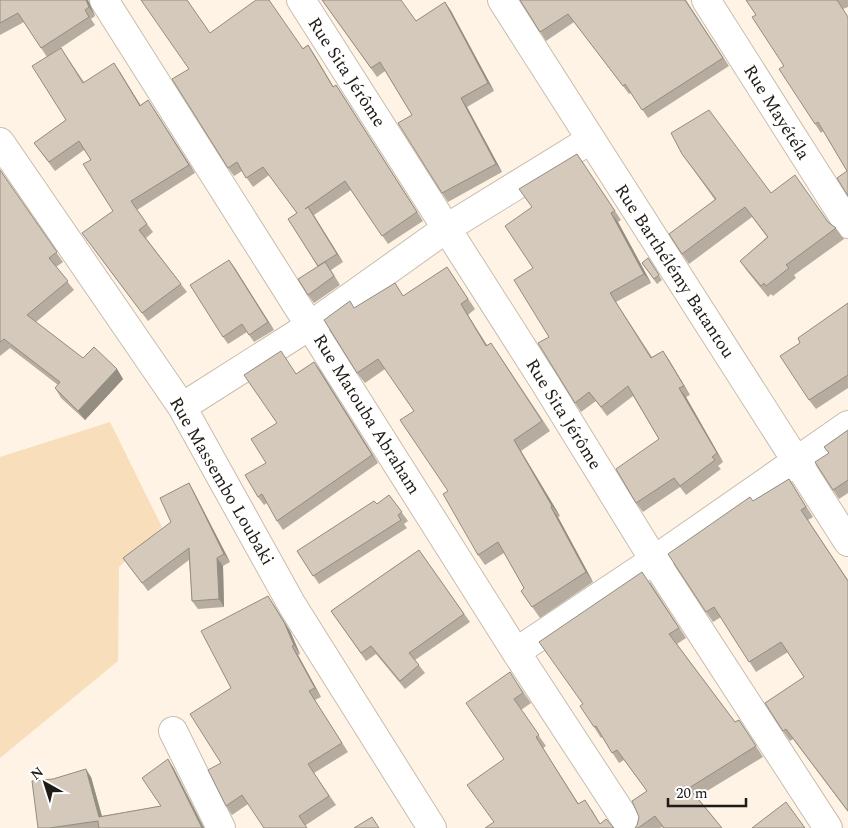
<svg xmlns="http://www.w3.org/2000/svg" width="848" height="828" viewBox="0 0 848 828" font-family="Spectral,serif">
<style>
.green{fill:#f9debb}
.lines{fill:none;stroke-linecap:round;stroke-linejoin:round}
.street-casing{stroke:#c8bdae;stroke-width:30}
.street{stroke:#fff;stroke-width:28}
.wall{fill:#b6ada0}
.shaded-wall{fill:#948d82}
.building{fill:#d4c9ba;stroke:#948d82}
.labels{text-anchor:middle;stroke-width:4;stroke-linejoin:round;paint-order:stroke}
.street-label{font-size:18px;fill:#1f1b16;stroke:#fff}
</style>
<rect width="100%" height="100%" fill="#fef3e4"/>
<path class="green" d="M110,422L162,527L119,567L118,661L0,758V457Z"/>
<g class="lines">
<g class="street-casing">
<path id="street" d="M104,0L516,652L631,828
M301,0L545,383L654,560L828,828
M502,0L848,542
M706,0L848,224
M0,142L182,407L292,605L432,828
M182,407L311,325L447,228L590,140
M516,652L654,560L848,425
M173,731L221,828"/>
</g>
<use href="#street" class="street"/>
</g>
<path class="wall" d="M0,0H88L95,16L91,19L95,25L47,57L24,22L0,35Z
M322,0L416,21L445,2L451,11L494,91L467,107L502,172L448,202L442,193L412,115L385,71L377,77Z
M520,0H686L729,66L648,118L631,93L629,94L574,22L546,41Z
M746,0H848V7L843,9L847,171L823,131L821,133L815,124L756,15Z
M210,33L303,48L308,45L333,87L336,85L342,94L423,221L388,244L351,190L314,215L343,262L331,270L340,285L314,303L308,295L318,267L288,219L297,213L269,175L253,187L242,171L234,176L228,168L189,69Z
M61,48L84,82L120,72L140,105L148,100L195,173L137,210L153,232L146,238L187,292L148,321L82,233L113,211L91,160L84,150L55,171L34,143L66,120Z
M577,154L621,220L618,222L651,283L616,302L652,357L663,351L669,360L690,395L686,397L723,462L718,466L721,469L686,495L680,487L643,512L636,503L659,439L633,396L607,416L596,401L581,412L575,403L549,337L533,268L532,207Z
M682,154L771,193L828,222L836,228L844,239L794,275L796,278L773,296L771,294L768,297L747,271L740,261L767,237L752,217L689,264L682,254L715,200Z
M0,170L63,262L56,267L74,290L36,322L83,358L117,369L123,379L85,420L61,398L55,388L58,385L10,348L0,356Z
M648,258L662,280L657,284L642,263Z
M229,260L274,330L254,342L247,332L228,344L223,337Z
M447,267L475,309L468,315L487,345L498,353L550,431L521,451L560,516L558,517L593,582L540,618L521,591L524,588L504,553L485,565L478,555L448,491L414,411L385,369L365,383L357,373L355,308L404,296Z
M848,303V388L816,409L809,400L800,343Z
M314,362L378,463L283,530L277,521L267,503L264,505L258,497L277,423L297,374Z
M848,430V493L839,499L833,490L829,453L824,447Z
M789,479L813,517L808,520L848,580V812L793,739L790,741L783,731L804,677L788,652L756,672L721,617L713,622L706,612L753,501Z
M189,483L194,492L230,562L223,566L224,607L198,609L192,601L189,560L148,591L123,558L171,522Z
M389,495L408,521L404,524L407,528L319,584L297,551L377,504Z
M419,550L470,622L415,660L425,673L405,689L376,654L366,661L331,611Z
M650,582L686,638L677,644L735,722L739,720L763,757L697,797L722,828H663L662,827L660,828H635L637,825L647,791L624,760L619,763L602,737L601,738L594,727L583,704Z
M274,605L290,631L300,654L298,655L321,697L315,700L348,752L314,773L336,805L306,825L248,804L232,815L226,806L221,763Z
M517,683L531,703L521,710L546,746L543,748L578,804L592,810L600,824L494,822L504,759Z
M173,767L204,828H38L53,779L91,777L102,816L161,806Z"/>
<path class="shaded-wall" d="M86,0H88L95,16L89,7Z
M445,2L451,11L494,91L488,83Z
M308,45L314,54L339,96L333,87Z
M114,63L120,72L146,114L140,106Z
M336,85L342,94L423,221L417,212Z
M461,98L467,107L502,172L496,164Z
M148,100L154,109L195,173L189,165Z
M308,207L314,216L343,262L337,254Z
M611,213L618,222L651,283L644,274Z
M229,260L235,268L274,330L268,322Z
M461,304L468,315L493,356L486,346Z
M663,351L669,360L690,395L684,386Z
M314,362L320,370L378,463L372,455Z
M117,369L123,379L85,420L78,411Z
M679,388L686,397L723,462L717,453Z
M514,440L521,451L560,516L552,506Z
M189,483L194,492L230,562L224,554Z
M551,507L558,517L593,582L586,572Z
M217,558L223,566L224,607L219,599Z
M268,596L290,631L300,654L294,645Z
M292,646L298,655L321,697L315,688Z
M536,737L585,814L578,804Z
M168,759L173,767L204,828H202Z
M86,769L91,777L104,824L99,817Z"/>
<path class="building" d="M0,0H86L89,7L85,10L89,17L41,48L18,13L0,23Z
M141,0H187L210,33L256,0H269L303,49L308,45L333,87L336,85L417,212L382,236L345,181L305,209L308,207L337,254L318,266L288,219L297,213L263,167L246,178L237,162L228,168L172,79L189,69Z
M322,0H401L416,21L445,2L488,83L461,98L496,164L442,193L398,123L412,115L380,62L371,68Z
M520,0H685L723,58L642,110L625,84L623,86L568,14L540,32Z
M746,0H837L848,17V196L837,178L847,171L818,122L815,124L779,69L784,66L752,17L756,15Z
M61,48L83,83L114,63L140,106L148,100L189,165L131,201L147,224L139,230L181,284L142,313L82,233L113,211L83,164L91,160L79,141L49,162L34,143L66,120L32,66Z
M709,110L771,193L795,175L828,222L836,228L786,265L789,268L766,286L764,283L761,286L740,261L768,237L745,207L682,254L669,234L716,199L682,154L671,133Z
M577,154L615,211L611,213L644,274L610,293L651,358L663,351L684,386L679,388L717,453L712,457L715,460L680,486L674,478L636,503L616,469L659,439L628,386L601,407L589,392L575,403L538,343L549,337L514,280L533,268L505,226L532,207L519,189Z
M0,170L57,252L49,258L68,281L27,315L83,358L94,347L117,369L78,411L55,388L60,382L4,339L0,342Z
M648,258L659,275L654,279L642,263Z
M229,260L268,322L249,335L242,324L223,337L190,285Z
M325,262L334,276L308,295L298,279Z
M447,267L468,299L461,304L486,346L491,343L542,421L514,440L552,506L551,507L586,572L532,607L521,591L524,588L498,542L478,555L443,494L448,491L400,420L414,411L378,359L357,373L324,320L350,301L354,308L395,283L403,296Z
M848,303V375L809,400L780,356L800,343L798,338Z
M281,351L296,374L314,362L372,455L277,521L262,494L258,497L245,475L266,463L251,439L277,423L244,375Z
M848,430V480L833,490L815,462L829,453L824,447Z
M789,479L806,507L801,510L848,581V811L786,729L783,731L765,703L804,677L781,642L749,662L714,607L706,612L668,554L750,497L753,501Z
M189,483L224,554L217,558L219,599L192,601L189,548L142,583L123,558L171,522L160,498Z
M389,495L402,512L398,515L401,520L313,576L297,551L374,501L377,504Z
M419,550L464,614L409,653L419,665L400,681L371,646L361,653L331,611Z
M642,572L679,628L669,634L735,722L739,720L756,746L689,788L722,828H664L655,816L638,828H635L637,825L639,817L632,801L647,791L617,750L612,753L596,726L594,727L580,706L583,704L539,642Z
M268,596L284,622L294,645L292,646L315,688L309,691L342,743L308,764L329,796L299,816L307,828H264L242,795L226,806L208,770L221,763L190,714L231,688L201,631Z
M510,672L523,693L514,699L539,735L536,737L578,804L585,800L600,824L606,819L614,828H485L494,822L467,785L504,759L466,703Z
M168,759L202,828H99L98,821L49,828H38L32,781L53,779L86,769L99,817L161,806L142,778Z
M786,802L805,828H752Z
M372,817L379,828H354Z"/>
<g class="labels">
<g class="street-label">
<text transform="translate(347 72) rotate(57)" y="6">Rue Sita Jérôme</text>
<text transform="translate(777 112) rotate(58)" y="6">Rue Mayétéla</text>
<text transform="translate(675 271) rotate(57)" y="6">Rue Barthélémy Batantou</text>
<text transform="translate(367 414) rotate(58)" y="6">Rue Matouba Abraham</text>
<text transform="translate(564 414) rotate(58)" y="6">Rue Sita Jérôme</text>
<text transform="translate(222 481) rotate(60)" y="6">Rue Massembo Loubaki</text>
</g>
</g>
<g transform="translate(45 783) rotate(321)" stroke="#ffffff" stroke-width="4" paint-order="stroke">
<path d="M0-4L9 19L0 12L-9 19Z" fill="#1f1b16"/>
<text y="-8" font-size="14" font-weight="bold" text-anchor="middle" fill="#1f1b16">N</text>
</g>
<path d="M668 798v8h78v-8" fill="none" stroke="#1f1b16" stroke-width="2.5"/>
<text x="676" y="798" font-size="15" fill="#1f1b16" stroke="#ffffff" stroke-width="4" paint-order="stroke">20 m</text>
</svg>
